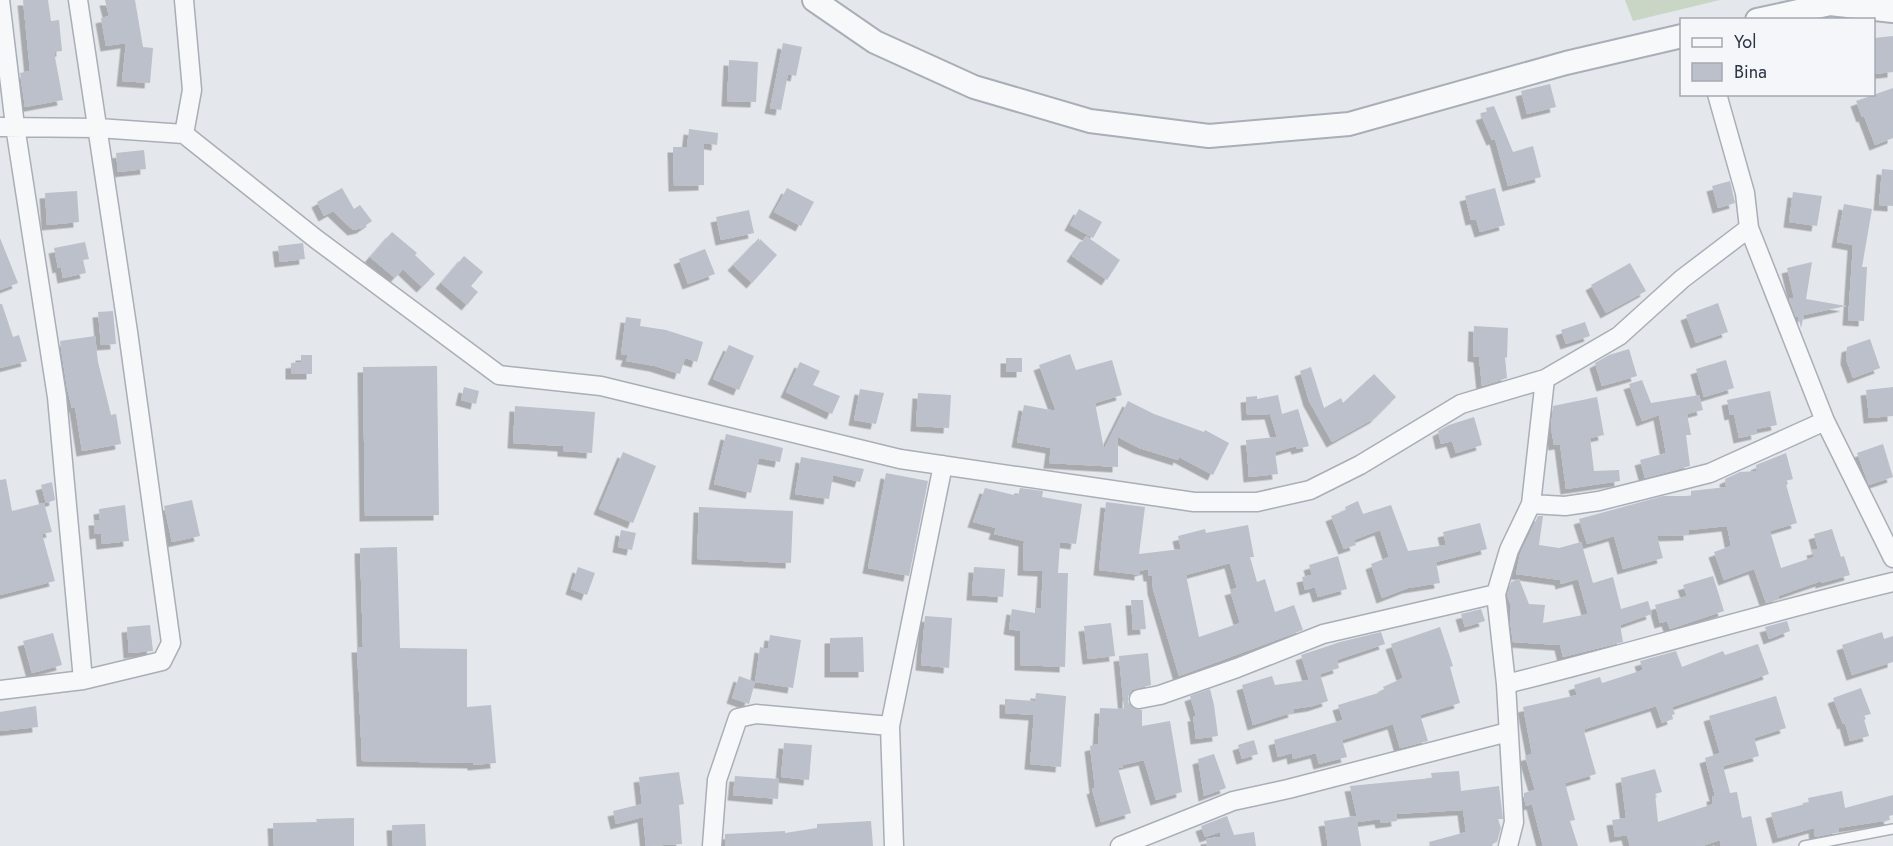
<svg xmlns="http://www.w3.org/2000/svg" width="1893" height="846" viewBox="0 0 1893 846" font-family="Jost,sans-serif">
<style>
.green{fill:#c9d6c5}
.building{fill:#bbc0ca;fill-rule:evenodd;filter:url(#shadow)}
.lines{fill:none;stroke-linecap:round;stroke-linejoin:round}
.service-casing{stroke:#a9aeb7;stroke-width:12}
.minor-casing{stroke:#a9aeb7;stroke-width:21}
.tertiary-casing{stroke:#a9aeb7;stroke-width:26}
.service{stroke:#f7f8fa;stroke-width:9}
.minor{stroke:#f7f8fa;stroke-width:18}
.tertiary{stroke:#f7f8fa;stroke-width:22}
</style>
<defs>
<filter id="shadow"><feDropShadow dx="-5.5" dy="5.5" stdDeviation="0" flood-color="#0004"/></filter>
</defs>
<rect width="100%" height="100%" fill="#e4e7ec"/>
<path class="green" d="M1625,0H1720L1633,21Z"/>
<path class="building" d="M23,0H48L51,21L59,20L62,51L54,52L63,100L25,107L20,73L30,71Z
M105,0H135L143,47L153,48L150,83L122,81L126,43L106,46L101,18L109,16Z
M1893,36V72L1874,74V38Z
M783,43L802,47L796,76L788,74L781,110L770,108Z
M729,60L758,62L756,102L727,101Z
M1550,84L1556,107L1527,114L1521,91Z
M1893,88V138L1875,145L1864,116L1862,117L1856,101Z
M1494,106L1513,152L1533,146L1541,177L1508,186L1495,139L1492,140L1481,115L1487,113L1486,108Z
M689,129L718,133L717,145L704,143V185L674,186L673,147H687Z
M144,150L146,169L118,172L116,153Z
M1882,169L1893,170V206L1879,205Z
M1730,181L1735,203L1718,208L1712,186Z
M342,188L354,209L360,205L372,221L362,228L353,230L333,211L324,216L317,202Z
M787,188L814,202L801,226L774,212Z
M1495,188L1505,225L1480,232L1476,219L1471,220L1465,196Z
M77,191L79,222L47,225L45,193Z
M1793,192L1822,196L1817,226L1789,222Z
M1844,204L1872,209L1862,267H1867L1864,321L1848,320L1853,245L1837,242Z
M1079,209L1102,222L1093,238L1070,225Z
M749,210L754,233L721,240L716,217Z
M392,232L417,253L415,255L435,274L422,287L403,269L395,278L370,257Z
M1086,236L1120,260L1107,280L1072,256Z
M0,238L18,283L0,290Z
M759,238V242L760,239L777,255L752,283L733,265Z
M85,242L89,259L83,260L86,273L63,278L61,267L58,268L54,248Z
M303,243L305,259L280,262L278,246Z
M705,249L715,274L688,284L679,259Z
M464,256L483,272L471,286L478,292L467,305L441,283Z
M1812,262L1806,299L1846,306L1804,315L1801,328L1798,316L1796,317L1789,299L1794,298L1787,268Z
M1630,263L1646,291L1606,313L1591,285Z
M1718,303L1728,332L1696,343L1686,315Z
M0,304H2L13,337L19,335L27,361L0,368Z
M113,311L116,344L101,345L98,312Z
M626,317L641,319L640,326L666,330L703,342L697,362L685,358L680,374L655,366L626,361L628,355L621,354Z
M1585,322L1590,336L1566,344L1561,330Z
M1474,326L1508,328L1507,358L1505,357L1507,378L1482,386L1479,357L1473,356Z
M95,336L98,362L111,415L116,414L121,444L82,451L75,407L72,408L67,388L60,341Z
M1870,339L1880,368L1853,378L1846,359L1847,347Z
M729,345L754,356L739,390L713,379Z
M1629,349L1637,376L1602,386L1595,363L1609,355Z
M1070,354L1076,370L1112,360L1122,395L1095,403L1104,449L1128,401L1154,414L1204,432L1205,430L1229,443L1213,475L1179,457L1178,460L1139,448L1118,437V467L1049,463L1051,448L1017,442L1024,405L1056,411L1039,365Z
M301,355H312V374H291V363L301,362Z
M1006,358H1022V372H1006Z
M1726,360L1734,388L1704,397L1696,369Z
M800,362L820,371L813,385L840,396L832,414L786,392Z
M437,366L439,515L365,516L363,367Z
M1311,367L1324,408L1341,398L1343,403L1374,374L1396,397L1375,418L1332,442L1309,401L1300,371Z
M1642,380L1651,403L1699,395L1703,410L1687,414L1691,435H1686L1690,466L1645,478L1640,460L1666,453L1659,415L1642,421L1629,384Z
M464,387L479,391L476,404L461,400Z
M1893,387V416L1869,418L1866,390Z
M860,389L884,393L876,424L854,420Z
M1770,391L1777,425L1756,429L1757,434L1739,438L1734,414L1730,415L1727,400Z
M918,393L951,395L949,428L916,426Z
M1278,395L1282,414L1298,409L1309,446L1297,449L1296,446L1275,452L1278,474L1249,477L1246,440L1277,437L1270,414L1247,415L1246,397L1257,396V399Z
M1597,397L1604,435L1590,438L1594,471L1619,470L1620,481L1566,489L1560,444L1554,445L1551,428L1553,406Z
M515,406L595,412L592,453L563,451V446L513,443Z
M1474,417L1482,445L1456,453L1452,441L1441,444L1438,431L1449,425Z
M726,434L783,448L780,462L759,458L751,493L714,484Z
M1883,444L1893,477L1869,485L1857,453Z
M623,452L656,466L633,523L599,509Z
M1786,453L1793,479L1785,481L1797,523L1770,531L1781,568L1814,557L1812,550L1818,549L1814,534L1832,529L1841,557L1844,556L1850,575L1821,583V581L1778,596L1779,599L1766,603L1754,569L1724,580L1714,552L1731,546L1727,526L1689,530V535L1657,536L1663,558L1623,569L1614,536L1587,544L1579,519L1663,496H1691V491L1726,487L1725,479L1740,472L1757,471L1756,465Z
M801,457L864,469L860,482L833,475L829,499L795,494Z
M886,473L928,481L909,576L868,568Z
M6,479L12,511L44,503L52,532L42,534L55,581L0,595V480Z
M52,482L55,500L46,503L41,485Z
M985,488L1018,496L1020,488L1043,491L1042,497L1082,504L1076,544L1060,542L1058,573H1068L1065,667L1020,665V631L1009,629L1012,609L1035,613V608H1041L1043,571L1023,570L1024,541L994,534L996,528L973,522Z
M192,500L200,536L172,542L164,506Z
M1358,501L1363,514L1391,505L1408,551L1446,545L1443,532L1480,523L1487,549L1436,562L1440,583L1408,588L1382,598L1371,564L1389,557L1380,530L1354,540L1356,545L1344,549L1331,516L1346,510L1345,507Z
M1106,502L1145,507L1139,554L1181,549L1178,536L1205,529L1206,533L1248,525L1254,557H1250L1257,582L1265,579L1275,612L1294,605L1303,630L1179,676L1153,589L1152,576H1149L1148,569L1140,571V575L1099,570ZM1230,563L1237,588L1230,590L1240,623L1199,637L1186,575Z
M125,505L129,541L102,544L101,533L95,534L94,520H100L99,509Z
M699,507L793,511L791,563L697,559Z
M1538,516H1543L1539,545L1559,548L1581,542L1593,583L1613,577L1621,609L1648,601L1652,614L1620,625L1623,642L1563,657L1560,645L1513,642L1510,621L1511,606L1507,595L1511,582L1519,579L1529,604L1545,605L1543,623L1588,614L1578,579L1561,584L1560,580L1516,574L1520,554Z
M621,530L636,533L632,550L618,547Z
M397,547L400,648L467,649V707L491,705L496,763L473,765V763L362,761L357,647H363L360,548Z
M1338,556L1347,589L1318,597L1315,587L1305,590L1302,577L1312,575L1309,565Z
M578,567L595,573L587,595L571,589Z
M974,567L1005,569L1003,597L972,595Z
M1713,576L1724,611L1670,629L1667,621L1660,623L1655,605L1687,596L1683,585Z
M1131,600H1143L1146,629L1133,630Z
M1481,609L1485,621L1465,627L1461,614Z
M925,616L952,618L949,668L921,665Z
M1787,621L1790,631L1769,639L1765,627Z
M1111,623L1115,656L1088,659L1084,626Z
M150,625L153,651L129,653L127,627Z
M1440,627L1453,666L1450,667L1460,703L1420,715L1428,741L1400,748L1393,724L1342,740L1347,757L1319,764L1316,753L1293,759L1292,753L1278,757L1274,740L1343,720L1338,705L1385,691L1383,687L1403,678L1391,644Z
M1381,632L1385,644L1337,660L1339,668L1320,674L1328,701L1313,706L1293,709L1294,712L1253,725L1242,685L1272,676L1275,685L1309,680L1301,655L1340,642Z
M1882,632L1884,639L1893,636V662L1852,675L1842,645Z
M53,633L62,665L32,673L23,641Z
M770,635L801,640L793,688L755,682L749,704L732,698L739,676L755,682L760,647L768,649Z
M863,637L864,672H830V638Z
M1758,644L1769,674L1672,707L1675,714L1672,715L1673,719L1662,723L1656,706L1585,729L1584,732L1596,774L1565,783L1575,820L1570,821L1578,846H1543L1532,804L1526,806L1524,798V793L1535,790L1525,756L1532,754L1523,707L1577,695L1574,685L1600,677L1602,683L1643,670L1640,661L1676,651L1682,667L1723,651L1725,655Z
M1148,653L1151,685L1132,690L1128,696V702L1135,709L1142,710V726L1170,721L1182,792L1156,800L1144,760L1123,765V768H1118L1131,813L1101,822L1092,789L1095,788L1090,746L1098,744L1100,708L1124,709L1119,656Z
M1861,688L1871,714L1863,716L1869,736L1850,741L1845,723L1843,724L1833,698Z
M1210,689L1214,705L1218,736L1196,739L1193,716H1196L1190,696Z
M1036,693L1066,696L1061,767L1030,764L1034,715L1005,713V699L1035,701Z
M1776,696L1786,728L1754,738L1759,756L1723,766L1730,793L1737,792L1742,818L1751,816L1757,846H1721L1720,840L1702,846H1630L1627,835L1615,837L1612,820L1626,818L1621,778L1655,769L1662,792L1655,794L1658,822L1713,804L1712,796H1715L1705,758L1720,753L1709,716Z
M36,706L38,727L0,731V712Z
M1254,740L1258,754L1242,759L1238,745Z
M784,743L812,745L809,780L781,777Z
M1214,754L1226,788L1204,796L1198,759Z
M1459,771L1461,791L1499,786L1503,819H1498L1501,828L1497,842L1492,844V846H1430L1429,842L1466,832L1463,810L1396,814L1397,821L1381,823L1380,819L1358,822L1350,786L1432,778L1431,773Z
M679,772L684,804L679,805L682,844L646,846L643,817L616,824L613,811L642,804L639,777Z
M735,776L779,779L778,799L733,795Z
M1842,791L1845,808L1893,795V815L1889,816L1890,820L1838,828L1839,832L1815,837L1814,828L1778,838L1771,813L1809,803L1808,798Z
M1227,816L1234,835L1254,832L1256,846H1207L1206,839L1221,837L1220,832L1205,837L1201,826Z
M1356,816L1361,846H1328L1324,821Z
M354,818V846H274L273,823L317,822L316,819Z
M871,821L873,846H725V834L785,831V833L817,828V824Z
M425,824L426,846H393L392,825Z"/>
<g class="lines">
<g class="service-casing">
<path id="service" d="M1804,846L1893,829"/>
</g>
<g class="minor-casing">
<path id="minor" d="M0,0L15,126L57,397L83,680
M184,0L192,90L184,134
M0,127L98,128L184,134L316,239L499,375L601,386L900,459L1194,502H1257L1310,490L1360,465L1461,404L1545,379L1619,336L1682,279L1749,228L1745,193L1717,94
M1749,228L1825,421L1893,558
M1531,504L1565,506L1599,501L1710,473L1825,421
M1506,684C1636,652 1763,613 1893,582
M0,690L83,680L162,661L171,643L128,332L78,0
M1139,699L1160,695L1237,668L1323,634L1496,594
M712,846L717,780L738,718L756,714L890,726
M894,846L890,726L943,465
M1120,846L1233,801L1288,789L1508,732
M1508,846L1514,822L1506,684L1496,594L1509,550L1531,504L1545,379"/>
</g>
<g class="tertiary-casing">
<path id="tertiary" d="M814,0L875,42L974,87L1090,121L1209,136L1349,124L1566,63L1682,36
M1757,20L1830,4L1893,11"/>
</g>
<use href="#service" class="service"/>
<use href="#minor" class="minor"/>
<use href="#tertiary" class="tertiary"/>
</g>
<rect x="1680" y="18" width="195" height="78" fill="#f4f6f9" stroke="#a4a8b1" stroke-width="1.5"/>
<rect x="1692" y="38" width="30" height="9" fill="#f7f8fa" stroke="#a4a8b1" stroke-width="1.5"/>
<text x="1734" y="48" font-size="18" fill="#2b3445">Yol</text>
<rect x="1692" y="63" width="30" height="18" fill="#bbc0ca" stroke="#a4a8b1" stroke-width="1.5"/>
<text x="1734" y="78" font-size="18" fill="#2b3445">Bina</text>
</svg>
